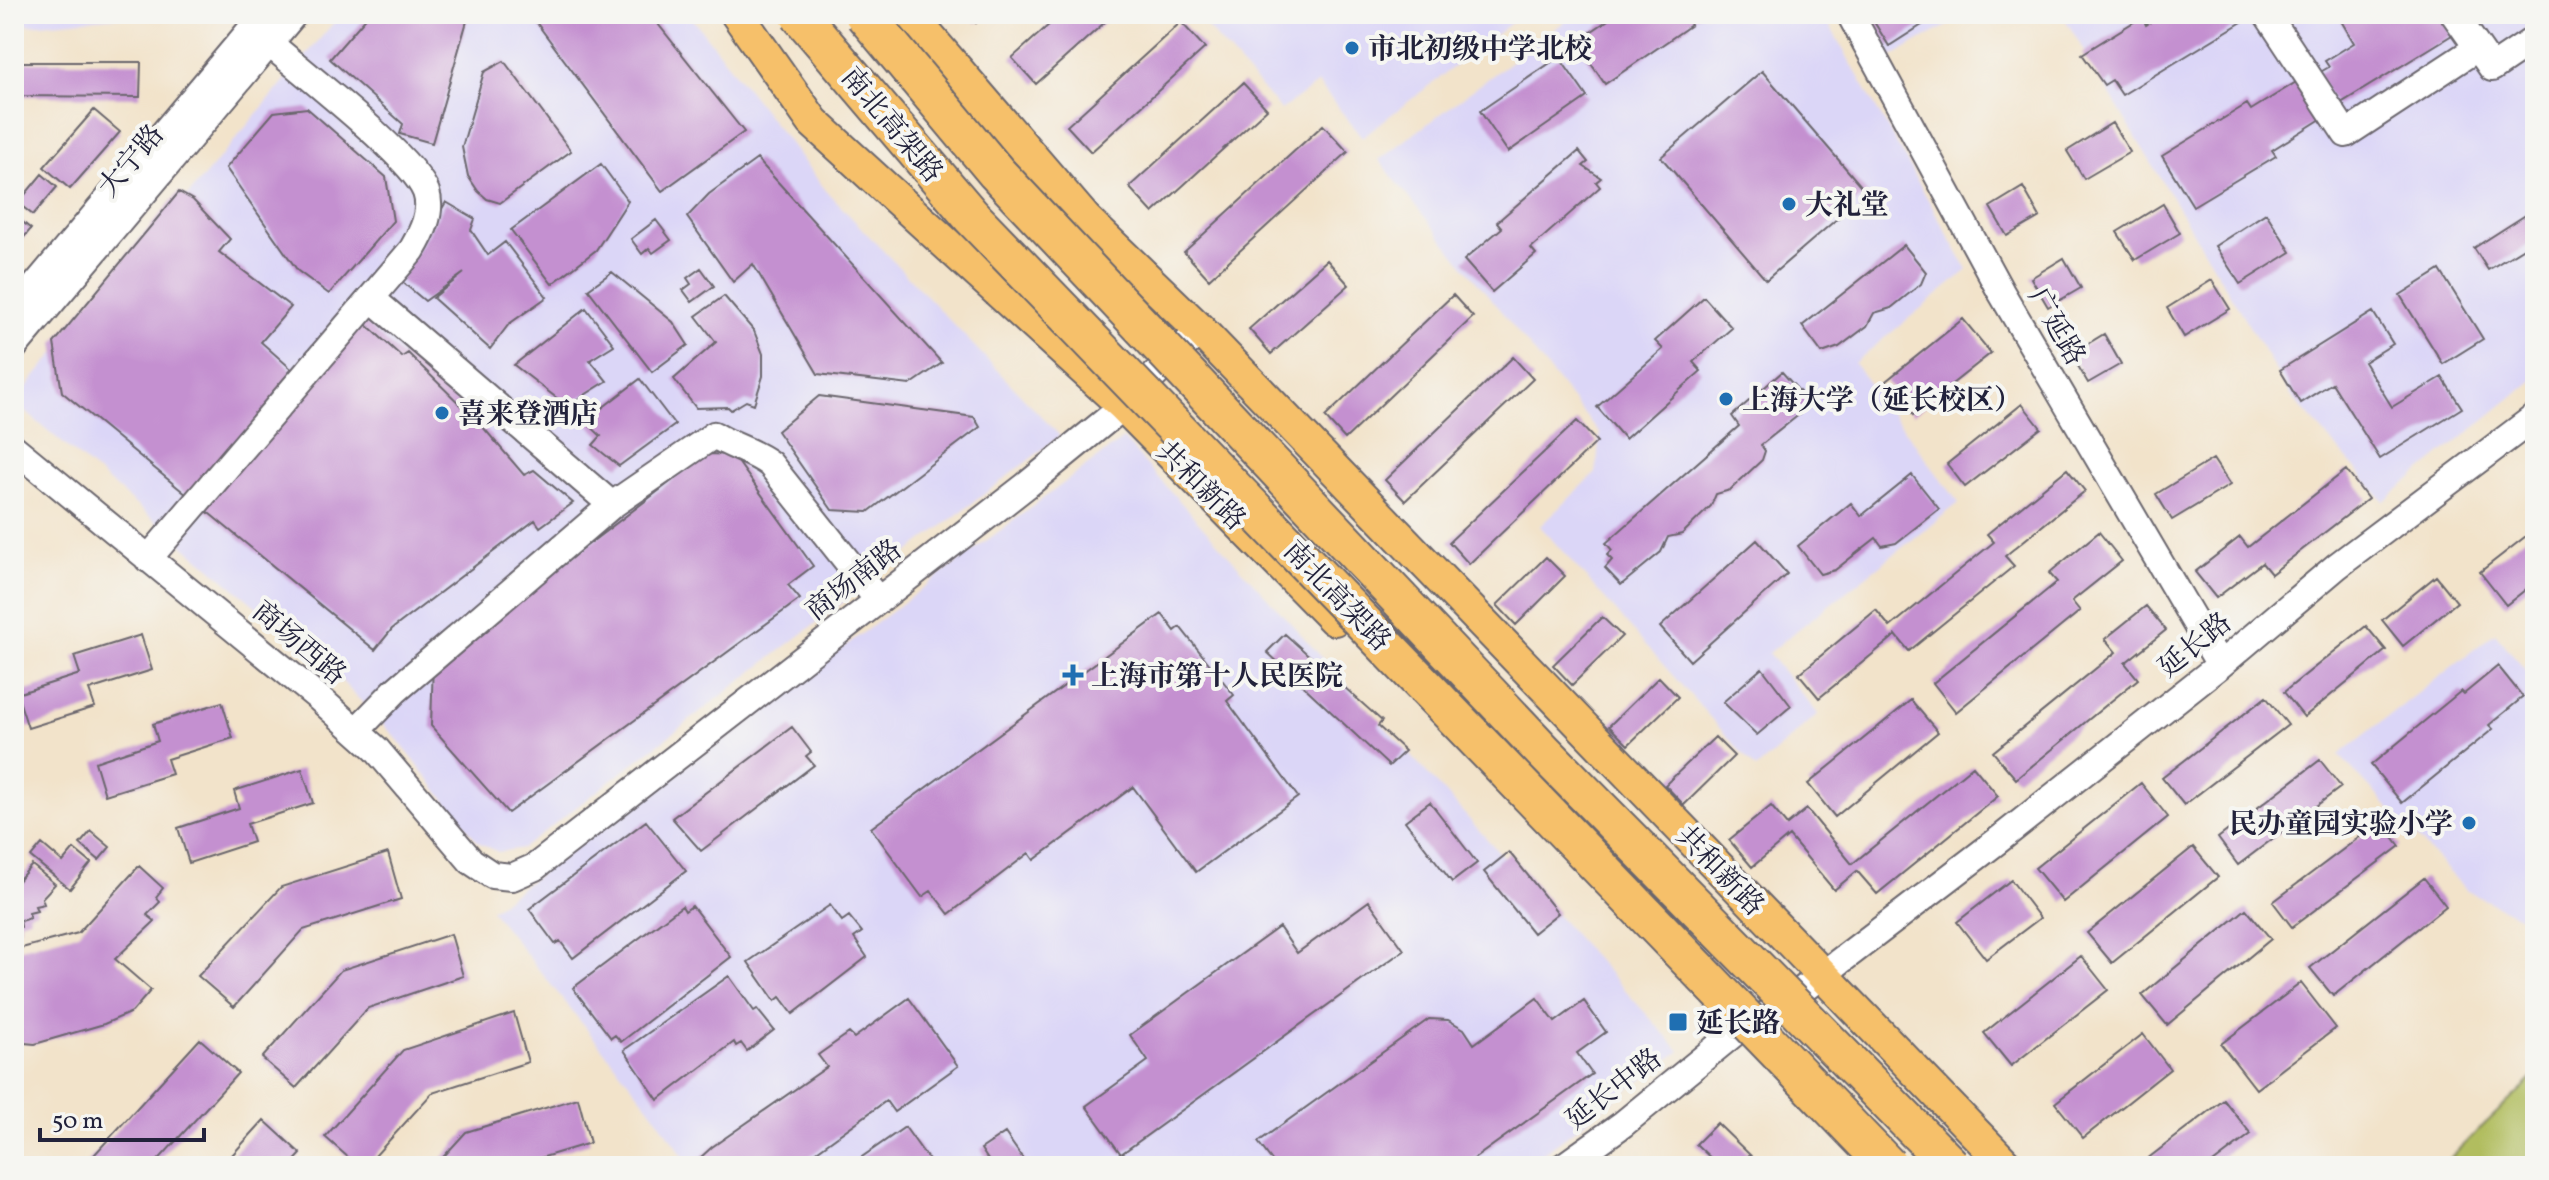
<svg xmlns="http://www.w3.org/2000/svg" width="2549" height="1180" viewBox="0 0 2549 1180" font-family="Vollkorn,'Noto Serif SC',serif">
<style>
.built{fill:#dbd6f7}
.green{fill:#b1bd5e;stroke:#6a704c;stroke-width:2}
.building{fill:#c490d0}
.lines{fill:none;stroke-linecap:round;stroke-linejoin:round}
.minor-casing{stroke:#6b666d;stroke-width:30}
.major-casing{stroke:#6b666d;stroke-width:36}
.minor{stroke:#fff;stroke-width:26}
.major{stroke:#f6c06b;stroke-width:32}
.highway-bridge-casing{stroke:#6b666d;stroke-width:42;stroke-linecap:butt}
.highway-bridge{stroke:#f6c06b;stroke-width:38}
.poi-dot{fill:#1f6fb2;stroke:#f6f6f2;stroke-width:3}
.labels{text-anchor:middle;stroke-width:8;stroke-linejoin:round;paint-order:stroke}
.poi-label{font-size:28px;font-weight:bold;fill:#22223b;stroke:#f6f6f2;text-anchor:start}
.street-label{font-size:28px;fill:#22223b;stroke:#f6f6f2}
</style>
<rect width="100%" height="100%" fill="#f6f6f2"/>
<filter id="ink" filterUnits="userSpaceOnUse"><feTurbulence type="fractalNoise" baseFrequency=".0125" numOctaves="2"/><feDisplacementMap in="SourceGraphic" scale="16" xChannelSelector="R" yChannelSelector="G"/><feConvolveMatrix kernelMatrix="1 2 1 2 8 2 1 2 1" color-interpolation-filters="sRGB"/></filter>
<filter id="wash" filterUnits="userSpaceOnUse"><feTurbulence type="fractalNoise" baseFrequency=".006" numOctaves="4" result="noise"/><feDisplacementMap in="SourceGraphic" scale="32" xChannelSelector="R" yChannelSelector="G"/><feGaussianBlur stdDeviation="1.8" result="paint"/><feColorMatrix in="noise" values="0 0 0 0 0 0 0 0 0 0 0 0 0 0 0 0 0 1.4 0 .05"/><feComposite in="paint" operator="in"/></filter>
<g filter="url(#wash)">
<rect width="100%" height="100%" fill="#f2e3ca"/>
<path class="built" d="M14,14H151L29,25Z
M341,14H689L828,193L1060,436L523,848L498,852L478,842L398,740L329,668L14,402Z
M1195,14H1523L1362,137L1318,83L1281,110Z
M1575,14H1823L1968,270L1854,363L1959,503L1768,653L1818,714L1756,769L1540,526L1596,473L1600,434L1379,160Z
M1861,14H1968L1886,60Z
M2062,14H2535V379L2384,501L2291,396Z
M1123,439L1680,1051L1526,1166H690L650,1108L491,910Z
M2495,633L2535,681V924L2467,891L2339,755Z"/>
<path class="green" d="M2535,1076V1166H2441Z"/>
<g id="blocks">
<path class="building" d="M369,14H469L432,143L400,134L403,124L330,59Z
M530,14H650L744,132L662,191Z
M968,14H986L976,23Z
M1061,14H1114L1036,84L1012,58Z
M1617,14H1700L1689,22L1691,25L1605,84L1576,42Z
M1876,14H1939L1889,46L1871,17Z
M2164,14H2255L2122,95L2112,80L2104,85L2082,54L2142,17L2146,25Z
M2337,14H2439L2452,35L2336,106L2317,74L2329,67L2325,61L2354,43Z
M1181,22L1205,48L1091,152L1067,126Z
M1559,57L1587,97L1508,152L1480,111Z
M504,61L571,151L500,203L487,199L478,191L468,176L462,147L484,72Z
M14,62H141L140,97L14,96Z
M1762,71L1867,193L1766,280L1661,157Z
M2298,81L2321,119L2272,150L2276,156L2193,206L2162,156L2247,104L2251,110Z
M1243,83L1267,109L1153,213L1129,187Z
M307,108L386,177L393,221L329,294L298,271L226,168L274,112Z
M94,110L120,132L70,189L44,167Z
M2112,123L2130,152L2084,179L2067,151Z
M1323,125L1348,152L1209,279L1184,252Z
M1579,151L1588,162L1583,166L1601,178L1596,182L1600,187L1531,248L1536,254L1492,292L1464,260L1502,228L1497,222Z
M757,159L942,363L910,385L818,374L753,264L733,282L687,217L709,194Z
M601,164L628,201L596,250L552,284L511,230Z
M42,174L57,187L33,215L18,203Z
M2023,187L2040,217L2007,236L1990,207Z
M179,192L193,200L230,239L219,252L291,307L261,342L297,374L356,315L402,357L408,353L482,426L524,475L534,470L573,503L540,527L535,520L392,629L375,650L62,392L54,343Z
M446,202L475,219L471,230L488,255L505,242L547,297L509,324L490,349L433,298L464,273L425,301L400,280Z
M2163,204L2180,233L2135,260L2117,232Z
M2535,209V241L2488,270L2474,248Z
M2266,213L2291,252L2240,284L2215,246Z
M14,215L31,229L14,249Z
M656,220L671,240L653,253L649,248L642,254L631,239Z
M1904,245L1926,272L1921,284L1891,308L1874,313L1867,326L1839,347L1822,353L1802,326Z
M2064,258L2081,288L2048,307L2031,278Z
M1327,260L1349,285L1271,354L1249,329Z
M701,268L714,286L692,302L683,290L691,284L687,278Z
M2440,270L2483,339L2443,364L2400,295Z
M612,272L673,322L688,345L652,372L588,289Z
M2212,280L2230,309L2184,337L2167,308Z
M1453,295L1473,317L1345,439L1325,417Z
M724,296L754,331L763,354V376L754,404L746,401L731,410L728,407L696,408L674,379L716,342L696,316Z
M1704,297L1732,328L1693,362L1701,371L1625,439L1597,407L1663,349L1655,341Z
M586,308L614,345L590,360L607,381L567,406L514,365Z
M2373,312L2393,344L2364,362L2392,407L2442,377L2462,408L2380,459L2332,383L2300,403L2280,370Z
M1963,319L1991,353L1913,415L1886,381Z
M2104,334L2121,364L2088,383L2071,354Z
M1513,357L1533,379L1405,501L1385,480Z
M1782,372L1806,399L1800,414L1761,445L1765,451L1762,460L1730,490L1716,494L1711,506L1682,534L1668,537L1661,552L1621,585L1605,568L1612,560L1607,555L1612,550L1606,543L1739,426L1732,416Z
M640,379L675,425L619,466L593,445L601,436L585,421Z
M819,396L974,417L980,427L868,512L832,510L777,431Z
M2022,404L2041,428L1965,487L1947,464Z
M1577,421L1597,442L1469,564L1449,542Z
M707,454L733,455L813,566L788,585L800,599L508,813L431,726L433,663Z
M2213,459L2230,485L2172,520L2156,494Z
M2067,469L2085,491L2005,556L2014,566L1909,651L1896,635L1819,698L1799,674L1876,610L1890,627L1994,542L1987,534Z
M2346,470L2368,499L2271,574L2262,563L2216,598L2195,572L2240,537L2248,547Z
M1912,475L1939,509L1896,543L1882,546L1876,538L1835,570L1820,574L1798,546L1851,503L1861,516Z
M2535,529V582L2506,605L2480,572Z
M2099,532L2122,561L2072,601L2080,611L1956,712L1933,683L2057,582L2049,573Z
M1757,540L1787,574L1690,661L1660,627Z
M1546,557L1565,576L1516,625L1497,605Z
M2436,576L2457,602L2403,646L2382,620Z
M2146,606L2166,630L2125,663L2138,679L2016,779L1993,752L2116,652L2105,639Z
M1162,614L1175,631L1180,627L1234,695L1227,701L1298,797L1196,872L1133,787L1034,860L1029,853L949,914L931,891L922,897L871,828Z
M1602,617L1622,636L1572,685L1553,665Z
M2366,626L2386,650L2304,717L2284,692Z
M1285,634L1382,721L1378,726L1405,751L1389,766L1267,652Z
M141,635L152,670L89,690L95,707L28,728L17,694L80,674L74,656Z
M2498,666L2523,697L2489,725L2493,729L2402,803L2371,765L2461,691L2464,694Z
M1762,668L1791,706L1757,735L1723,702Z
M1659,677L1678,697L1628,745L1609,726Z
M2266,697L2288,725L2184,805L2162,778Z
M1911,700L1938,732L1835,817L1808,784Z
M222,702L233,738L167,759L172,774L105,795L95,762L158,741L153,724Z
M792,727L811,752L806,756L814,765L701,851L672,818Z
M1715,737L1734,756L1684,805L1665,785Z
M2320,760L2341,787L2238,865L2218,838Z
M1973,766L1998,796L1877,894L1857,871L1834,890L1789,836L1752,867L1729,840L1771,806L1787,825L1807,809L1852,864Z
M302,769L313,803L247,824L253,842L189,863L178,828L239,808L234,791Z
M2141,783L2168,817L2063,902L2035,868Z
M1430,802L1477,863L1452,882L1405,821Z
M646,821L686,871L573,958L560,941L555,944L529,909Z
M2381,821L2400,846L2292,927L2273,902Z
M91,831L110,847L99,860L80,844Z
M42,844L63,862L74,849L91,863L70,889L31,857Z
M2193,847L2218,877L2112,963L2087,933Z
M1509,852L1558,913L1533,933L1484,872Z
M388,853L401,899L303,930L234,1007L198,976L281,887Z
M32,865L55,884L42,898L44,904L35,906L37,911L29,913L30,918L20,921L21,927L14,928V885Z
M139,866L163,888L156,897L160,902L147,915L155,921L115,959L151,990L132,1012L104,1024L35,1044L14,1042V950L78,933Z
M2424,878L2446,906L2333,996L2310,968Z
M2011,880L2040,918L1986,959L1957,922Z
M1369,901L1404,950L1121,1154L1086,1106L1148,1061L1130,1035L1279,927L1297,953Z
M830,905L842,921L849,916L862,932L854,938L867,957L793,1014L780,997L775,1001L748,962Z
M682,906L685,911L692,906L731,957L621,1042L615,1035L611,1038L573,988Z
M2246,909L2271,939L2167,1025L2142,995Z
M451,934L463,976L368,1008L296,1088L262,1058L341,970Z
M2081,956L2108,990L2011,1066L1984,1033Z
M729,976L754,1011L757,1009L774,1030L747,1051L741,1043L736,1046L734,1042L658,1100L624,1050Z
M2301,983L2336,1028L2256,1089L2221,1044Z
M909,998L958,1066L894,1112L886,1101L796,1166H704L699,1159L712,1147L827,1067L818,1055L849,1033L854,1038Z
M1537,998L1555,1022L1584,1001L1606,1032L1577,1053L1592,1074L1464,1166H1276L1258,1142L1429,1019L1448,1020L1464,1029L1474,1044Z
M514,1013L528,1062L432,1093L366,1166H358L325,1137L403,1050Z
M2143,1034L2170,1069L2083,1138L2055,1103Z
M200,1039L238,1073L153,1166H84Z
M578,1098L590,1143L514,1166H435L466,1132Z
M2224,1100L2251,1134L2209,1166H2138Z
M264,1120L301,1154L290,1166H222Z
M1717,1123L1751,1156L1741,1166H1719L1696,1144Z
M905,1127L933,1166H849Z
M1005,1133L1028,1166H992L981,1149Z"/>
</g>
</g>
<g filter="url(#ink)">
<use href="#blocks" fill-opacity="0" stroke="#6b666d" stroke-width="2"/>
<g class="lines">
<g class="minor-casing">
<path id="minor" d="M1850,14L2001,292L2220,665
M2267,14L2346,134L2477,48
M2454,14L2492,68L2535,39
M371,298L612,505
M14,311L264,14
M14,347L294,14
M14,448L320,699L376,749L471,861L492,875L512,877L535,867L1027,485L1124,406L1200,330
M148,559L412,250C422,233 433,212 426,192C413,157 302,72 269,43
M356,731L395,691L612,505L714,435C733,447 753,451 770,464L878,600
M1564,1166L1623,1124L1738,1030L1780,1007L1996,842L2220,665L2337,566L2535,417"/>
</g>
<g class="major-casing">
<path id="major" d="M737,14L813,122L1124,406L1334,619
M909,14L1085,219L1200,330L2007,1166"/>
</g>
<use href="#minor" class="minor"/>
<use href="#major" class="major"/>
<g class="highway-bridge-casing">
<path id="highway-bridge" d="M799,14L971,216L1888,1166
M864,14L996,172L1543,751L1951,1166"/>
</g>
<use href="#highway-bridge" class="highway-bridge"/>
</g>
</g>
<g class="poi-dot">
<circle cx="1352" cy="48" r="8"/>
<circle cx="1789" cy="204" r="8"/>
<circle cx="1726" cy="399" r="8"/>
<circle cx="442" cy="413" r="8"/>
<path d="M1069 663h8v8h8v8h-8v8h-8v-8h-8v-8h8z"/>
<circle cx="2469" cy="823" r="8"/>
<rect x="1668" y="1012" width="20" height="20" rx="4"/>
</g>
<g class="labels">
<g class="poi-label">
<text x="1368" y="58">市北初级中学北校</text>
<text x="1805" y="214">大礼堂</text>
<text x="1742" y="409">上海大学（延长校区）</text>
<text x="458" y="423">喜来登酒店</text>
<text x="1091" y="685">上海市第十人民医院</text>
<text x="2453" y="833" text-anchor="end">民办童园实验小学</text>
<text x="1696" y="1032">延长路</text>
</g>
<g class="street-label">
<text transform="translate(893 124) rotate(50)" y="10">南北高架路</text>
<text transform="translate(130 160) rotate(-50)" y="10">大宁路</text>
<text transform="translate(2058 326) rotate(60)" y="10">广延路</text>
<text transform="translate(1202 485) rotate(45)" y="10">共和新路</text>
<text transform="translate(853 579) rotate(-38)" y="10">商场南路</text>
<text transform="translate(1338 595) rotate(46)" y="10">南北高架路</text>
<text transform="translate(300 642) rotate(40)" y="10">商场西路</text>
<text transform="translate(2194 644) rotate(-39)" y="10">延长路</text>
<text transform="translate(1721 870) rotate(46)" y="10">共和新路</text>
<text transform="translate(1613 1088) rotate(-38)" y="10">延长中路</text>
</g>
</g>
<rect width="2549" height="1180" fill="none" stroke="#f6f6f2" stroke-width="48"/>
<path d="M40 1128v12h164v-12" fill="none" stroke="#22223b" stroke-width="4"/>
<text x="52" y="1128" font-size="24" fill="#22223b" stroke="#f6f6f2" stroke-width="6" paint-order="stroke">50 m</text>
</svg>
